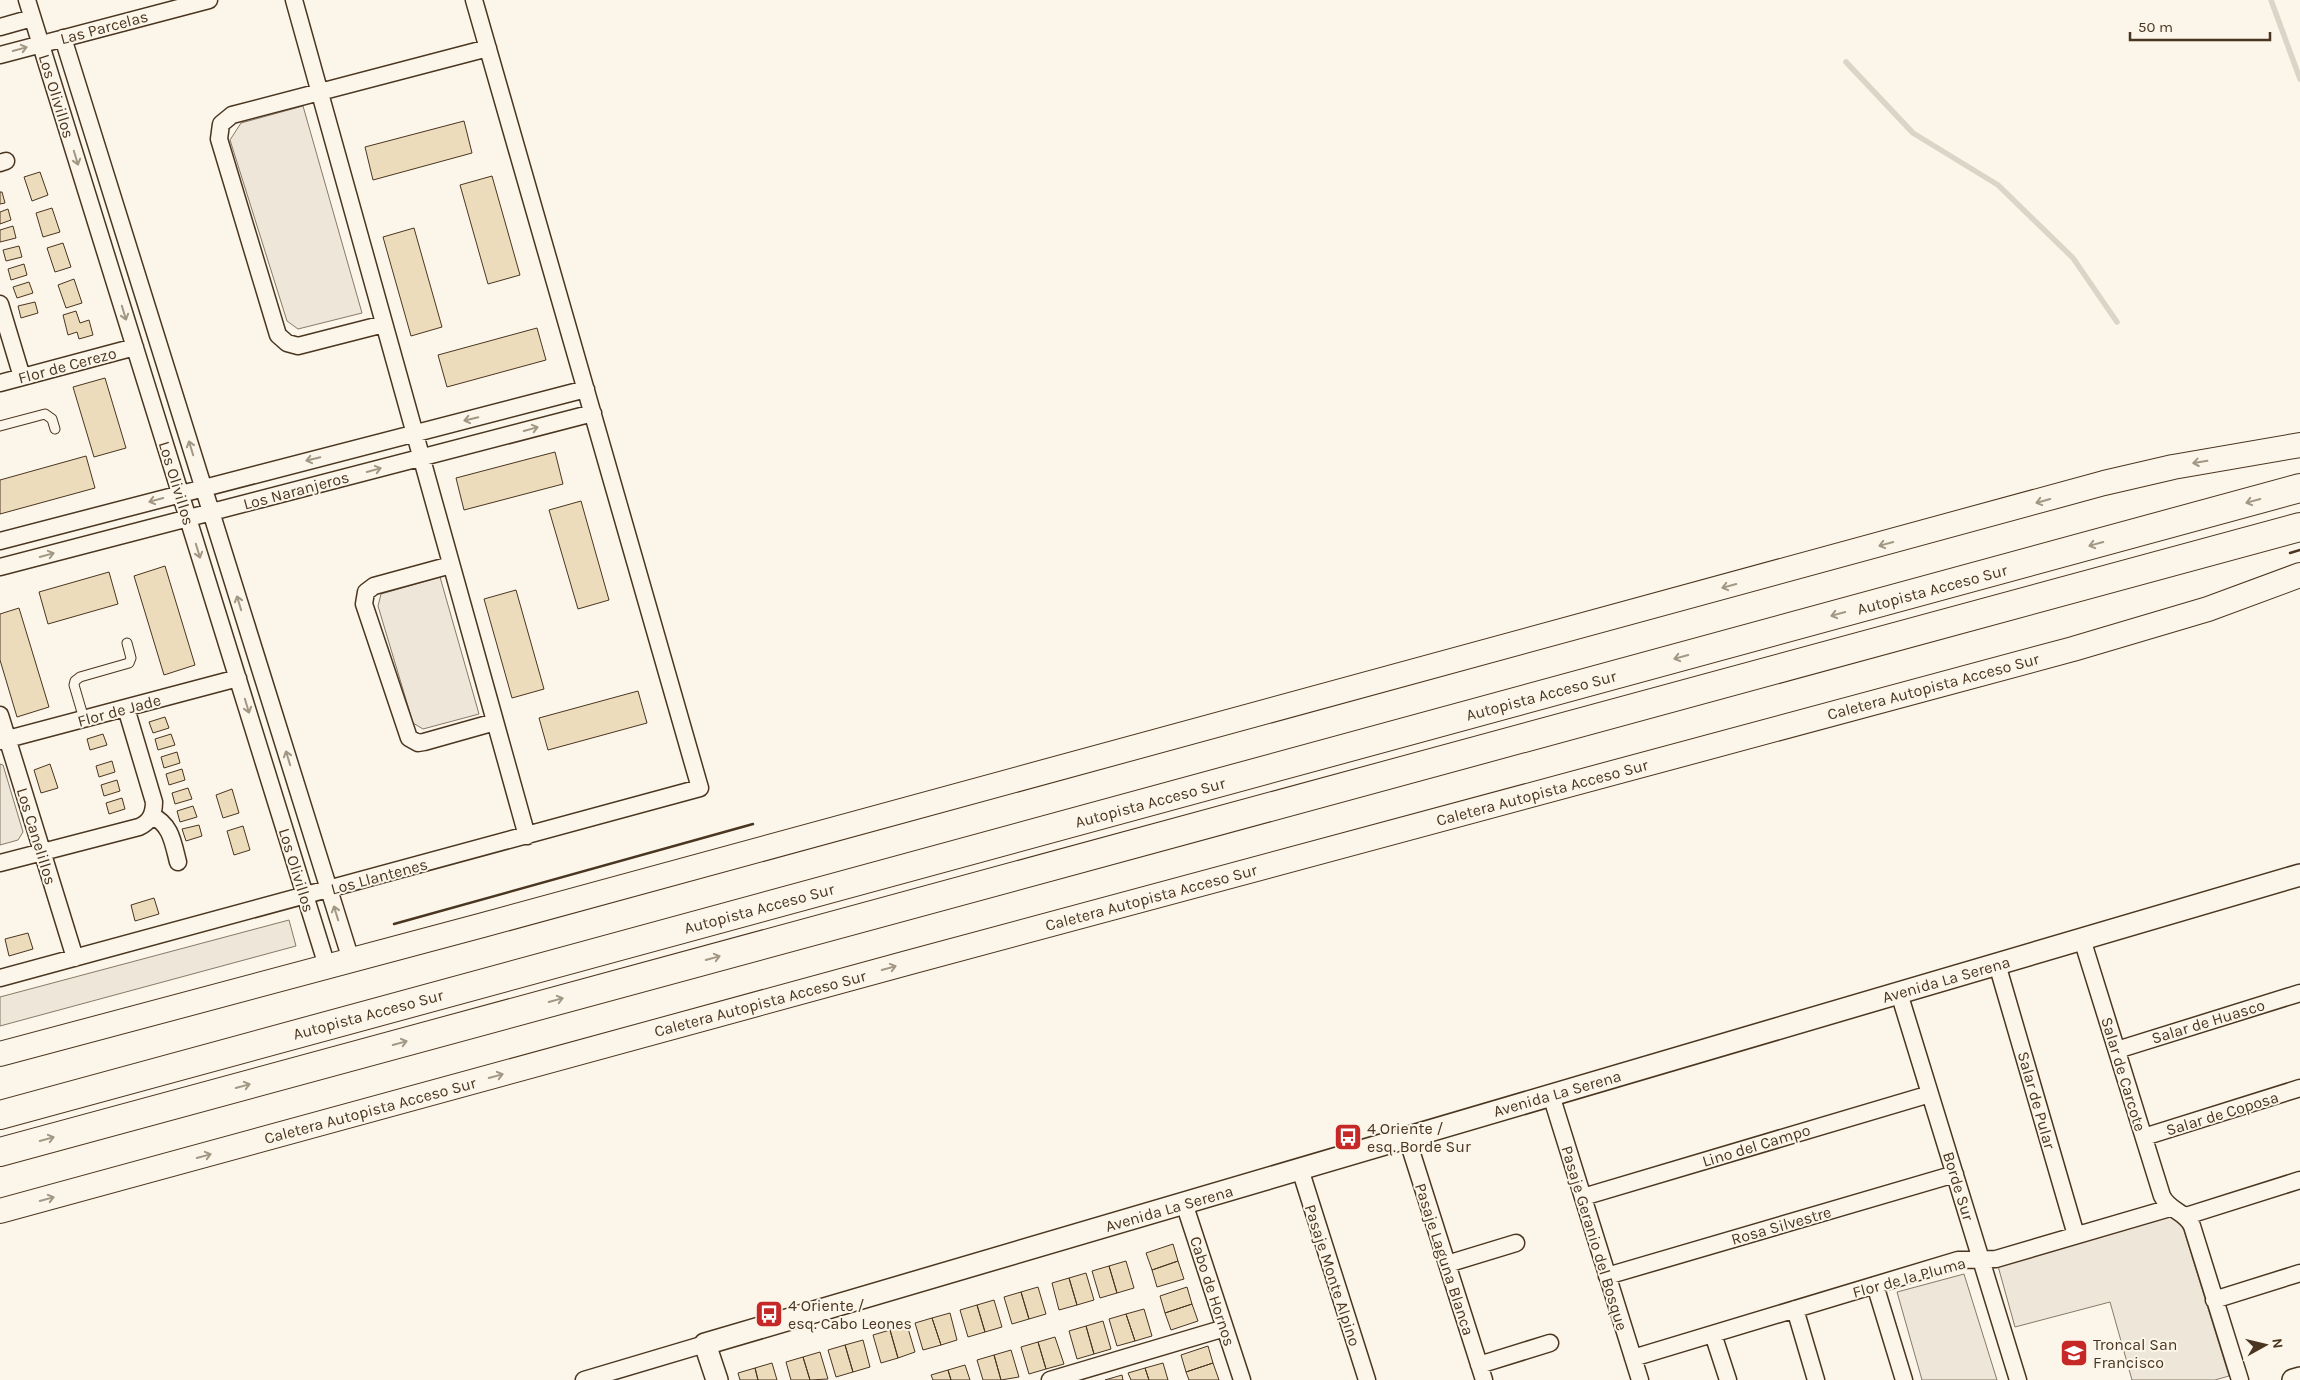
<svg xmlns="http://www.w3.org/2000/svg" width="2300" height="1380" viewBox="0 0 2300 1380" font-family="Karla,sans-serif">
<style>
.green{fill:#ede6d9;stroke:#887966}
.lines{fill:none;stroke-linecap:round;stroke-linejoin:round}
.stream{stroke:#dcd4c6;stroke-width:5.5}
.building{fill:#ecdcbc;stroke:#4a3520}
.service-casing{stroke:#4a3520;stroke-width:11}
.minor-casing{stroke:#4a3520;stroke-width:19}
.tertiary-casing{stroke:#4a3520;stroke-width:24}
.secondary-casing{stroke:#4a3520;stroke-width:26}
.motorway-casing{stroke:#4a3520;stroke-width:30}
.service{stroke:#fbf6e9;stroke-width:9}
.minor{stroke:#fbf6e9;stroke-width:16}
.tertiary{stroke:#fbf6e9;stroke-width:21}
.secondary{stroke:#fbf6e9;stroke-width:24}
.motorway{stroke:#fbf6e9;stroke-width:28}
.wall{stroke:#4a3520;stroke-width:2.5}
.oneway{stroke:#a29684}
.labels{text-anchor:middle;stroke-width:4;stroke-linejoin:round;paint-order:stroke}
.street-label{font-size:16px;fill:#4a3520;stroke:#fbf6e9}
.poi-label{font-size:16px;fill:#4a3520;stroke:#fbf6e9;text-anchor:start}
</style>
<rect width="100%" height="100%" fill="#fbf6e9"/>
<path class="green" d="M303,106L362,313L298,329L287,321L230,140L241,123Z
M440,577L479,714L423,729L413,723L378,606L381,594Z
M0,764L3,765L23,832L18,840L0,845Z
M289,920L296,946L0,1026V997Z
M2168,1214L2181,1221L2229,1376L2215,1380H2132L2110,1302L2015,1327L1998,1266Z
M1964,1274L1997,1380H1922L1897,1292Z"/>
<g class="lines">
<path class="stream" d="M2271,0L2300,79
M1846,62L1913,133L1998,185L2073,258L2117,322"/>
</g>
<path class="building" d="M464,121L472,153L373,180L365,147Z
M40,172L48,195L32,201L24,177Z
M492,176L520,275L488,284L460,185Z
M0,192H2L5,203L0,204Z
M52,208L60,232L43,237L36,213Z
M8,209L11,220L0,224V212Z
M13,226L16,238L0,242V230Z
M414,228L442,327L411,336L383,237Z
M63,243L71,267L55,272L47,248Z
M19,246L22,257L6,261L3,250Z
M24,264L27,275L11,280L8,269Z
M74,279L82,303L66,308L58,285Z
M29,282L33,293L17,298L13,287Z
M35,302L38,313L21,318L18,306Z
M76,311L80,323L89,320L93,335L79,339L77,332L68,335L63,315Z
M537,328L546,360L447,387L438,355Z
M105,378L126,448L94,457L73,387Z
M555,452L563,484L464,510L456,478Z
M86,456L95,488L0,514V480Z
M581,501L609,600L578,609L549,510Z
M165,566L195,665L164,675L134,576Z
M109,572L118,604L48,624L39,592Z
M516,590L544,689L512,698L484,599Z
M19,608L49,707L17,717L0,660V614Z
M638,691L647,723L548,750L539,718Z
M165,717L169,728L153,733L149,722Z
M103,734L107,745L90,750L87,739Z
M171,734L175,745L158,750L155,739Z
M177,752L180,763L164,768L161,757Z
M112,761L115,772L99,777L96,766Z
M50,764L58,788L41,793L34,770Z
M182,769L185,780L169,785L166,774Z
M117,780L120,791L104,796L101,785Z
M188,788L192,799L175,804L172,793Z
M232,789L239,813L223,818L216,795Z
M122,798L125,809L109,814L106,803Z
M193,806L197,817L180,822L177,811Z
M199,825L202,836L186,841L182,829Z
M243,826L250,850L234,855L227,831Z
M154,898L159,914L135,921L131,905Z
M28,933L33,949L9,956L5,939Z
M1173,1244L1178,1261L1152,1270L1146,1253Z
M1126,1261L1134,1288L1117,1293L1109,1266Z
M1178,1261L1184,1279L1157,1287L1152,1270Z
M1109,1266L1117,1293L1100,1298L1092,1271Z
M1086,1273L1094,1300L1077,1305L1069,1278Z
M1069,1278L1077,1305L1059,1310L1052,1283Z
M1038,1287L1046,1314L1029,1319L1021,1292Z
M1187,1287L1192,1304L1165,1313L1160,1296Z
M1021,1292L1029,1319L1012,1324L1004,1297Z
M994,1300L1002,1327L985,1332L977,1305Z
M1192,1304L1198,1321L1171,1330L1165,1313Z
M977,1305L985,1332L968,1337L960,1310Z
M1144,1309L1152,1336L1135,1341L1126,1314Z
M950,1313L957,1340L941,1345L932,1318Z
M1126,1314L1135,1341L1117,1346L1109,1319Z
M932,1318L941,1345L923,1350L915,1323Z
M1103,1321L1111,1349L1094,1354L1086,1326Z
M907,1325L915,1352L898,1358L890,1330Z
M1086,1326L1094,1354L1077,1359L1069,1331Z
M890,1330L898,1358L881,1363L873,1335Z
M1055,1337L1064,1364L1046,1369L1038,1342Z
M863,1340L870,1367L853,1372L845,1345Z
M1038,1342L1046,1369L1029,1374L1021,1347Z
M845,1345L853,1372L836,1377L828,1350Z
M1208,1346L1213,1363L1186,1372L1181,1355Z
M1011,1350L1019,1377L1001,1380L994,1355Z
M820,1352L828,1379L810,1380L803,1357Z
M994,1355L1001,1380H983L977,1360Z
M803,1357L810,1380H791L786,1362Z
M772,1363L777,1380H758L755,1368Z
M1163,1363L1168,1380H1149L1145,1368Z
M1213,1363L1219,1380H1189L1186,1372Z
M965,1365L970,1380H951L948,1370Z
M755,1368L758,1380H740L738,1373Z
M1145,1368L1149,1380H1131L1128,1373Z
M948,1370L951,1380H933L931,1375Z
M1122,1375L1123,1380H1105Z"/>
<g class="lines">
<g class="service-casing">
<path id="service" d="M0,426L45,414L52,419L55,429
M84,719L74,685L75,681L80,677L129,663L131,658L127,643"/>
</g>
<g class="minor-casing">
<path id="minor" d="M27,0L327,966
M294,0L527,836
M0,27L32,18
M63,38L351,960
M0,55L209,0
M0,163L6,161
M0,304L22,377
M384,324L298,346L287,343L278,335L219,139L221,124L232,115L488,48
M0,383L135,347
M0,541L586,389
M451,565L374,586L366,592L364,604L409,738L418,743L424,742L495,722
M0,567L593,413
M0,715L75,958
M0,741L238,678
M152,816C171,824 173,843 178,862
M0,863L139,827C150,822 154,814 154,802L126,708
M2082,939L2162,1196C2169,1211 2185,1211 2192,1226L2240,1380
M1997,964L2076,1235
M0,978L700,788L474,0
M1899,993L2018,1380
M2117,1050L2300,993
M1551,1095L1640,1380
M2144,1137L2300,1088
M1407,1138L1484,1380
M1300,1169L1367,1380
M1583,1197L1930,1094
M1184,1203L1242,1380
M2186,1216L2300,1180
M1447,1264L1516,1243
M1607,1276L1955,1174
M1875,1285L1904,1380
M2214,1300L2300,1273
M1795,1309L1816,1380
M1713,1334L1728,1380
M1633,1358L1958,1260L1996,1259L2170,1208
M1479,1365L1550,1343
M584,1380L705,1344
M1050,1380L1225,1328"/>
</g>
<g class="tertiary-casing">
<path id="tertiary" d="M717,1380L705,1344L2300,875
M2293,1380L2300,1378"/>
</g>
<g class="secondary-casing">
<path id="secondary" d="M0,1054L483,925L2104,483L2173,467L2300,445
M0,1211L907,963L2073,649L2208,609L2300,575"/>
</g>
<g class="motorway-casing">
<path id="motorway" d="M0,1115L2300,488
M0,1152L2300,527"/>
</g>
<use href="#service" class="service"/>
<use href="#minor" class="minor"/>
<use href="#tertiary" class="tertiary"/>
<use href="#secondary" class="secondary"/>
<use href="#motorway" class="motorway"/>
<path class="wall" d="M2290,553L2300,550
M394,924L753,824"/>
</g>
<defs><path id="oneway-shaft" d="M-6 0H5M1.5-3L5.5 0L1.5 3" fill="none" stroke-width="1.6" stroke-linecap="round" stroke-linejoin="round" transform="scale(1.25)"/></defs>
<g class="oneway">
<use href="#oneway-shaft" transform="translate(20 49) rotate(-15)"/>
<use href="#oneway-shaft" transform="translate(76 158) rotate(73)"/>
<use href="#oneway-shaft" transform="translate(124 313) rotate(73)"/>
<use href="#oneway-shaft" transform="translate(471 419) rotate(166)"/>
<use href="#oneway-shaft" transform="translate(531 429) rotate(-15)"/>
<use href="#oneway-shaft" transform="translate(191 448) rotate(-107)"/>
<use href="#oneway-shaft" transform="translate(313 459) rotate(166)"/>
<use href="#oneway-shaft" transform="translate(2200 462) rotate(171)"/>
<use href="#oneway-shaft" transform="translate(374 470) rotate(-15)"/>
<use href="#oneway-shaft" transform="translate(156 500) rotate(165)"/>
<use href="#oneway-shaft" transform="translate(2043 501) rotate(164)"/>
<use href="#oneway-shaft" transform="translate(2253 501) rotate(165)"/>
<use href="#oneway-shaft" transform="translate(1886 544) rotate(165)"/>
<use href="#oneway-shaft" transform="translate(2096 544) rotate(165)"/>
<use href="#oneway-shaft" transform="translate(198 551) rotate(73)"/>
<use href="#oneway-shaft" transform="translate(47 555) rotate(-15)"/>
<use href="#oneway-shaft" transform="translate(1729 586) rotate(165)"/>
<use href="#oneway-shaft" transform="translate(239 603) rotate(-107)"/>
<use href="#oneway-shaft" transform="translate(1838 614) rotate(165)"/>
<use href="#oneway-shaft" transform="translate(1681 657) rotate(165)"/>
<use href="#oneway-shaft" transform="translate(247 706) rotate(73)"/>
<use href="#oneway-shaft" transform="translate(288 758) rotate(-107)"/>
<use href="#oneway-shaft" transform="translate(336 913) rotate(-107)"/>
<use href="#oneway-shaft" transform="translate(713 958) rotate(-15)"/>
<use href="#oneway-shaft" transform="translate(889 968) rotate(-15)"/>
<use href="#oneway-shaft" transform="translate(556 1000) rotate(-15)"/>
<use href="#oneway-shaft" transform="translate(400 1043) rotate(-15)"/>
<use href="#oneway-shaft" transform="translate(496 1076) rotate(-15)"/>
<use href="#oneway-shaft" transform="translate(243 1086) rotate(-15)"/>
<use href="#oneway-shaft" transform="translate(47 1139) rotate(-15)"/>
<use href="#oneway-shaft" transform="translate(204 1156) rotate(-15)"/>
<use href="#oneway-shaft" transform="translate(47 1199) rotate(-15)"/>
</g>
<defs>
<g id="bus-square" transform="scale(1.4375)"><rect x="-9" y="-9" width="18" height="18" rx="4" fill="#c62828" stroke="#fbf6e9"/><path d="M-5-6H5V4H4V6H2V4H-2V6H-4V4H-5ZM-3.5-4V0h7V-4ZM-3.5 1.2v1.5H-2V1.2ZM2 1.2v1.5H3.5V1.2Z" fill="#fff"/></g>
<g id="school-square" transform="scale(1.4375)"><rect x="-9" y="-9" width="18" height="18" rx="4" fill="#c62828" stroke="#fbf6e9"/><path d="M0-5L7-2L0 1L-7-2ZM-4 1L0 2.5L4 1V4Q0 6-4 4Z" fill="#fff"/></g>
</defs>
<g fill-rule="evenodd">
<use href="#bus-square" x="1348" y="1137"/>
<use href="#bus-square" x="769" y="1314"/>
<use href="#school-square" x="2074" y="1353"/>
</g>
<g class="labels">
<g class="street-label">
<text transform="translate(104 27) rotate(-15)" y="6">Las Parcelas</text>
<text transform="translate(57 96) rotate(73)" y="6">Los Olivillos</text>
<text transform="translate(67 365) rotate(-15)" y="6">Flor de Cerezo</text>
<text transform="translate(177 483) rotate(73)" y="6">Los Olivillos</text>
<text transform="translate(296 490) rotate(-15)" y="6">Los Naranjeros</text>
<text transform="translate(1932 589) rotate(-15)" y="6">Autopista Acceso Sur</text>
<text transform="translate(1933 686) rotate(-15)" y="6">Caletera Autopista Acceso Sur</text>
<text transform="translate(1541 695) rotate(-15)" y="6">Autopista Acceso Sur</text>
<text transform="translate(119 710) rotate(-15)" y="6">Flor de Jade</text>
<text transform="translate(1542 792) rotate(-15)" y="6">Caletera Autopista Acceso Sur</text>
<text transform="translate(1150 802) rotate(-15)" y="6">Autopista Acceso Sur</text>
<text transform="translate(37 836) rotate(73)" y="6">Los Canelillos</text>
<text transform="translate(297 870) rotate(73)" y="6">Los Olivillos</text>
<text transform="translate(379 876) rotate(-15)" y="6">Los Llantenes</text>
<text transform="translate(1151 897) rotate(-15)" y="6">Caletera Autopista Acceso Sur</text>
<text transform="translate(759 908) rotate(-15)" y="6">Autopista Acceso Sur</text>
<text transform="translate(1946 979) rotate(-16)" y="6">Avenida La Serena</text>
<text transform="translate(760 1003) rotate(-15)" y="6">Caletera Autopista Acceso Sur</text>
<text transform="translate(368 1014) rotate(-15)" y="6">Autopista Acceso Sur</text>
<text transform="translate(2208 1021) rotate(-17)" y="6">Salar de Huasco</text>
<text transform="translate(2124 1074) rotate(73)" y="6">Salar de Carcote</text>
<text transform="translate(1557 1093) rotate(-16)" y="6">Avenida La Serena</text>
<text transform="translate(2037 1100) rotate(74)" y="6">Salar de Pular</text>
<text transform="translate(370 1110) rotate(-15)" y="6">Caletera Autopista Acceso Sur</text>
<text transform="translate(2222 1113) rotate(-17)" y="6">Salar de Coposa</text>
<text transform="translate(1756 1145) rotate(-17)" y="6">Lino del Campo</text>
<text transform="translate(1959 1186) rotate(73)" y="6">Borde Sur</text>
<text transform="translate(1169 1208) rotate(-16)" y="6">Avenida La Serena</text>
<text transform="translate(1781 1225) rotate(-16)" y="6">Rosa Silvestre</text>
<text transform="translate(1595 1238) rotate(73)" y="6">Pasaje Geranio del Bosque</text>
<text transform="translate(1445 1259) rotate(72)" y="6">Pasaje Laguna Blanca</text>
<text transform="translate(1333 1275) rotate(72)" y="6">Pasaje Monte Alpino</text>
<text transform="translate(1909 1277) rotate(-15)" y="6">Flor de la Pluma</text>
<text transform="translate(1213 1291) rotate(72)" y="6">Cabo de Hornos</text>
</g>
<g class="poi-label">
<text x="1367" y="1134">4 Oriente /<tspan x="1367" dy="18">esq. Borde Sur</tspan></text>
<text x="788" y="1311">4 Oriente /<tspan x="788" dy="18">esq. Cabo Leones</tspan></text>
<text x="2093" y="1350">Troncal San<tspan x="2093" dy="18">Francisco</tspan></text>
</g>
</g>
<g transform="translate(2265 1345) rotate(82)" stroke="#fbf6e9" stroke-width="4" paint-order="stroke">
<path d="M0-4L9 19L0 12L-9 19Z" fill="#4a3520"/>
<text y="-8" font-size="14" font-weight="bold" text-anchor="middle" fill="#4a3520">N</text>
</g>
<path d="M2130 32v8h140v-8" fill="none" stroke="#4a3520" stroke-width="2.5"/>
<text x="2138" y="32" font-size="15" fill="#4a3520" stroke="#fbf6e9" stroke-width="4" paint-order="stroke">50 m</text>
</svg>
